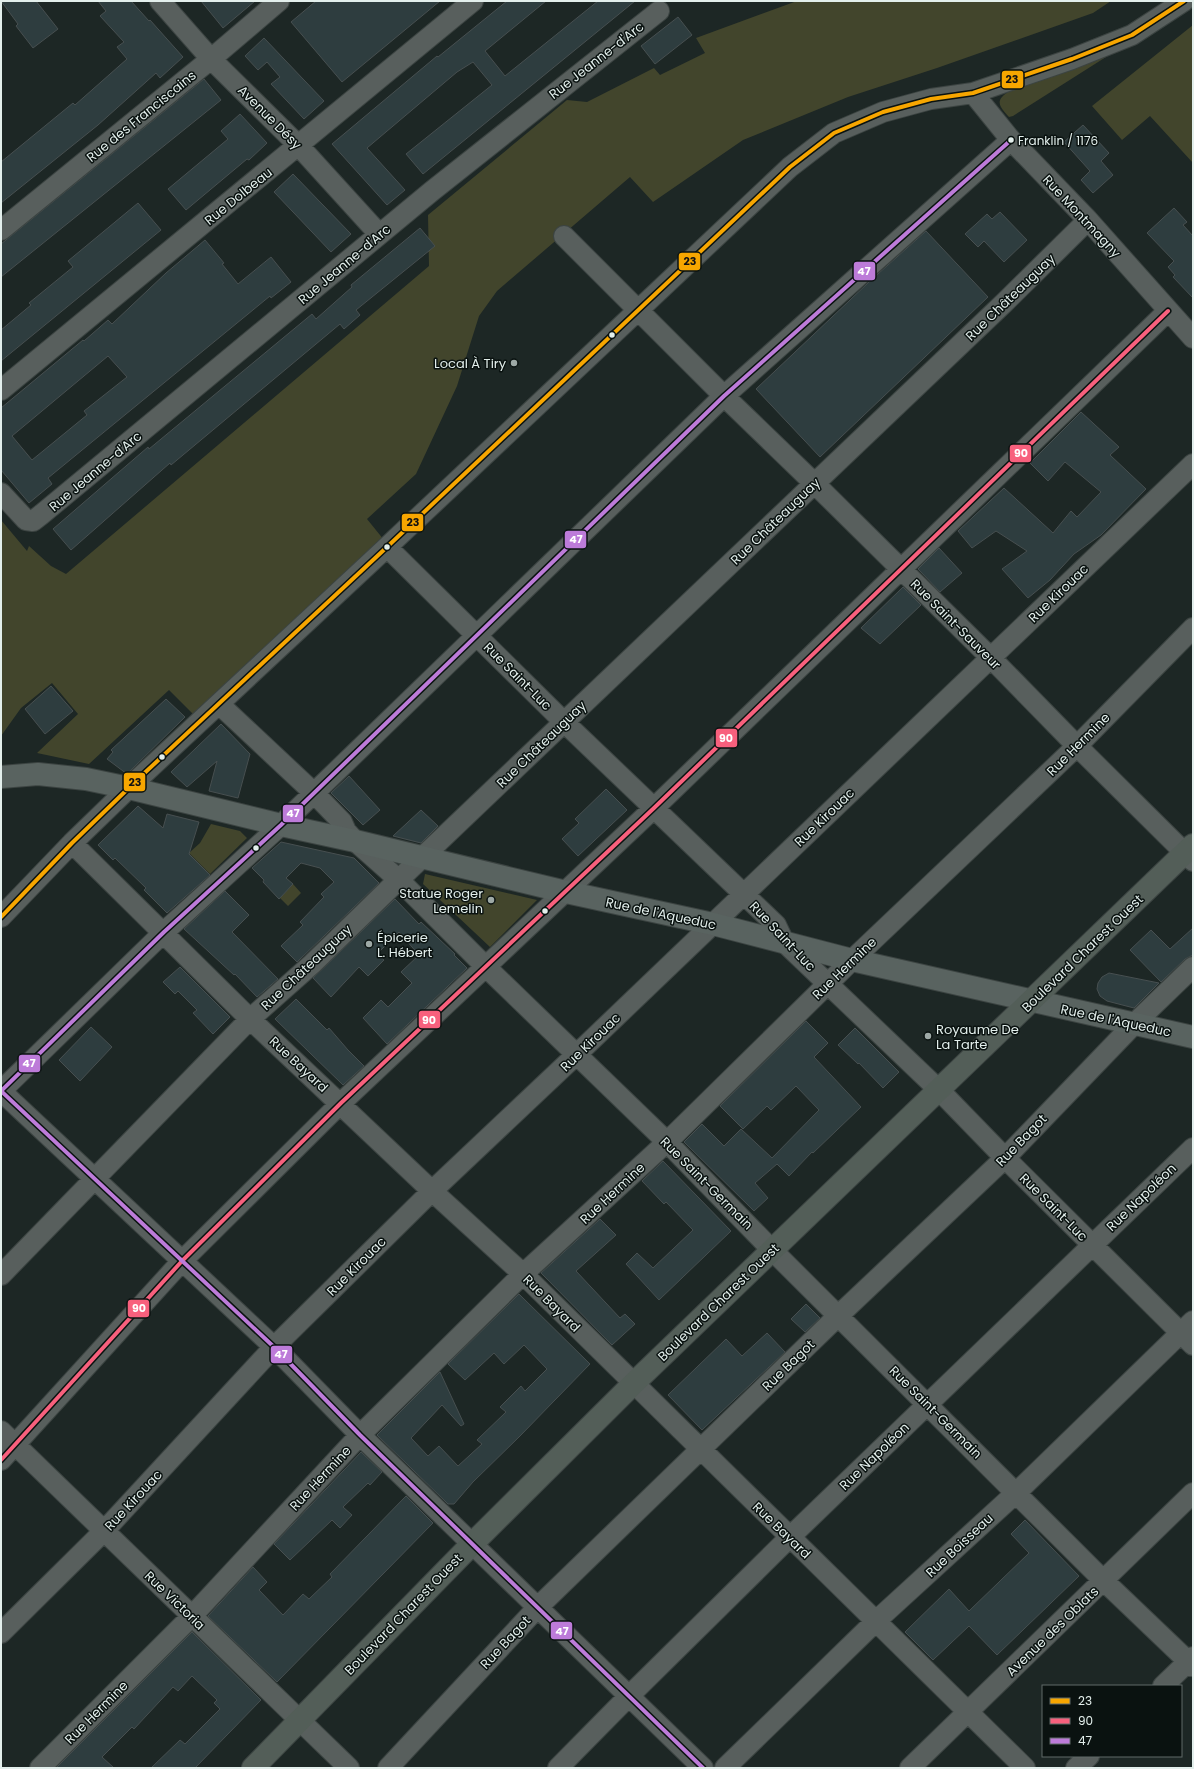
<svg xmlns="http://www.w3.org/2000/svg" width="1194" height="1769" viewBox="0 0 1194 1769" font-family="Poppins,sans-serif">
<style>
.green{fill:#42452c}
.building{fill:#2e3d3f;stroke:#474f50;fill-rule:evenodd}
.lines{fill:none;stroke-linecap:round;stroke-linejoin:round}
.street-casing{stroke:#3c4442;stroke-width:22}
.secondary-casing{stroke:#3c4442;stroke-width:24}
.primary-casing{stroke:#3c4442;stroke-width:24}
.street{stroke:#585f5d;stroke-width:20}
.secondary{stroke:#596360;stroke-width:22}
.primary{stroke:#535e58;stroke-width:22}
.bus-1-casing{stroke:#0a1210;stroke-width:7}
.bus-2-casing{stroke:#0a1210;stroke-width:7}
.bus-3-casing{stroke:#0a1210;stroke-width:7}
.bus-1{stroke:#f7a600;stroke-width:4}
.bus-2{stroke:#f8607d;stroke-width:4}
.bus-3{stroke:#bd7bd9;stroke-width:4}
.bus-dot{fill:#e3efec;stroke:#0a1210;stroke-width:1.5}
.poi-dot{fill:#9ea9a6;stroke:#0a1210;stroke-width:1.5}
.labels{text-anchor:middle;stroke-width:3;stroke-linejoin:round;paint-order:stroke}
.bus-label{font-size:12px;fill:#e3efec;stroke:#0a1210;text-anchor:start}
.street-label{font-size:13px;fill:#e3efec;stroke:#0a1210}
.poi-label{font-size:13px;fill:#e3efec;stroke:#0a1210;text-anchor:end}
.line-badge{stroke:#0a1210;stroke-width:1.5}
.badge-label{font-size:11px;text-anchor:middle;font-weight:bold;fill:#fff}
.pale-badge-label{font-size:11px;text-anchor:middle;font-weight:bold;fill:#111}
</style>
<rect width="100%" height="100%" fill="#1d2725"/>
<path class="green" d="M797,1H1111L1093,13L937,68L848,97L743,140L653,202L630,177L497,291L479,316L457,386L416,474L367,519L384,540L197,718L169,690L89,764L37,753L78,714L52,683L21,708L1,736V520L27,551L29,546L51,566L66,574L429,266L428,215L567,100L587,102L654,68L660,75L705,53L696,38Z
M1193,25V163L1150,116L1122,140L1092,106Z
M1104,52L1107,55L1106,57L1013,116L1009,117C1000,107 994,101 1008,92Z
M211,824L240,831L247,838L210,874L189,853L200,843Z
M425,874L537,900L490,947L423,884Z
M293,884L301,893L288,906L280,898Z"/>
<path class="building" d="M1,1H36L58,29L33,48L16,26L18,24Z
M98,1H131L149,21L150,20L183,57L160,78L156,73L98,125L1,203V162L73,103L75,105L127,59L117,47L124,42L100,16L106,11Z
M201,1H255L223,28Z
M316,1H440L342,82L291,22Z
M507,1H546L485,51L505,76L598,1H635L423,174L406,154L492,85L473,62L457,72L367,148L405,190L387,205L332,144L437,56L438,57Z
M678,17L692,35L655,64L641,46Z
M264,38L324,101L304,119L271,84L280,77L267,62L258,70L245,56Z
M204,79L221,100L1,277V244Z
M240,114L267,143L249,160L247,159L186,210L168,189L228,139L221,131Z
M1083,125L1109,153L1101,161L1113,175L1093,193L1081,180L1090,171L1064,142Z
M293,174L351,234L331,252L274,192Z
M138,203L161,230L1,361V330L31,305L29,303L73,267L68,261Z
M1174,208L1187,222L1183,225L1193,236V298L1173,277L1175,275L1168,267L1174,261L1147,233Z
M1000,212L1027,240L1004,262L984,241L978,247L965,234L987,214L992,219Z
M420,228L435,246L356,310L360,315L344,329L340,324L171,465L170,463L71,550L53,529L148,447L149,449L312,314L316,319L352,287L351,285Z
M926,231L988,297L820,457L756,389L869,282Z
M205,240L224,263L222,264L238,284L271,257L291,282L271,298L270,296L48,478L52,484L29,503L1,470V408L83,340L84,341L108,320L112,324L166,273ZM108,356L127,377L84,411L87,415L32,460L12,436Z
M1081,412L1119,447L1110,455L1146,489L1101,535L1074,554L1050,580L1028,598L1002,569L1027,551L996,531L972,548L958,531L1004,488L1053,533L1071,511L1077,517L1101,492L1065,462L1048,481L1030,463Z
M939,548L962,573L940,592L918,569Z
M903,587L921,605L880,644L861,628Z
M51,686L73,711L45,734L25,709Z
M166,699L185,717L127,774L107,759L113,752L111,750Z
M221,724L250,754L238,798L209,791L217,761L187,787L171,772Z
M349,776L380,810L363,825L331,793Z
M606,789L627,810L578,856L562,839L579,823L575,819Z
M138,806L163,828L167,814L199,822L189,854L210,875L167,913L144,890L146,888L115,858L113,860L98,845Z
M421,810L438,826L421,843L393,836Z
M281,842L354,858L379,883L297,962L281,946L303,925L300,922L324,897L321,894L334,882L320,868L301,863L286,878L293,884L279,899L263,882L264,880L252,868Z
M225,891L249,915L232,932L278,979L257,997L235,974L234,975L184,929Z
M395,899L419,924L421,922L455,954L454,955L467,968L387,1044L363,1018L381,1000L388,1007L412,983L401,972L419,955L399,932L377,954L384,960L368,976L359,967L331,997L313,978Z
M1193,928V955L1185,959L1161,982L1130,950L1151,930L1170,949Z
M180,967L230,1017L213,1034L193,1013L197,1010L178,991L175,994L163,982Z
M1109,973L1159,983L1134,1008L1107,1001L1100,996L1097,989L1098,983L1102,977Z
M296,999L327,1030L329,1028L348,1050L364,1066L343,1085L275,1019Z
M806,1021L828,1043L814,1057L861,1107L813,1153L812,1152L789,1176L777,1164L755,1183L768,1198L754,1211L684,1142L702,1124L724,1146L741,1129L772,1158L819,1110L796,1086L771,1110L767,1106L743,1129L720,1106Z
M91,1027L112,1047L80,1081L59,1060Z
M855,1028L899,1072L883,1088L859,1063L858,1064L838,1045Z
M663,1161L731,1231L659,1300L626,1264L637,1253L653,1268L693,1230L666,1202L664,1204L642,1181Z
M600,1219L616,1235L576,1271L620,1318L625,1314L635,1324L612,1345L541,1273Z
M519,1294L590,1364L520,1436L473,1482L454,1504H448L377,1435L440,1372L464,1424L461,1426L442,1405L411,1438L428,1456L439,1446L458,1466L482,1444L477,1440L506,1412L500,1407L521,1386L525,1391L547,1369L524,1345L504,1364L494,1353L465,1380L448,1364Z
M806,1304L820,1318L805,1332L791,1319Z
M767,1333L785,1352L702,1430L668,1395L726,1339L742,1356Z
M361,1452L382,1472L370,1485L368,1483L343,1507L352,1515L340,1528L332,1520L290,1560L274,1544Z
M406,1496L433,1523L277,1682L208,1616L253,1567L267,1582L259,1590L283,1615L303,1594L309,1599L332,1577L330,1574Z
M1025,1520L1079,1576L997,1655L969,1626L933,1660L905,1632L949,1589L969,1611L1029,1553L1011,1534Z
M192,1632L261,1700L195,1768H151L180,1740L185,1744L220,1709L214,1703L217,1700L192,1676L178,1691L173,1687L134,1729L132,1727L102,1757L114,1768H56Z"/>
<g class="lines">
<g class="street-casing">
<path id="street" d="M160,1L211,59L299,146L379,234
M973,93L1011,140L1088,220L1193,338
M1,230L211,59L279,1
M564,236L724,396L814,483L991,658L1077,746L1193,861
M1,390L473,1
M1,493L26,520L33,521L42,514L432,191L659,11
M387,547L564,722L776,925L784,942L940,1091L1005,1158L1193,1345
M219,704L314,793L342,822L346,831L355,841L399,880L486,967L667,1142L772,1250L1104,1581L1193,1666
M72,843L250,1019L432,1191L523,1274L1025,1768
M1,917L72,843L137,780L387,547L790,167L834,133L883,112L931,99L973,93L1072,59L1132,35L1184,1
M1,1275L250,1019L312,964L390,888L1005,302L1088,220
M1,1431L349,1768
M1,1460L182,1261L341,1103L654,808L1168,311
M1,1633L104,1531L274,1347L432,1191L576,1055L1193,464
M1163,1686L1193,1657
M40,1768L192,1616L360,1435L523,1274L667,1142L852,960L1077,746L1193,628
M388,1768L538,1607L839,1315L1005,1158L1134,1024L1193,967
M558,1768L629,1696L789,1538L1193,1148
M703,1768L360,1435L274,1347L1,1091L164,932L281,825L724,396L1011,140
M725,1768L876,1621L1017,1492L1193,1321
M910,1768L1193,1493
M1076,1768L1089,1756"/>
</g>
<g class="secondary-casing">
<path id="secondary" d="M1,777L38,774L86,779L129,788L281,825L355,841L566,892L713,924L852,960L1193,1037"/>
</g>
<g class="primary-casing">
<path id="primary" d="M253,1768L473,1543L633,1384L1193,845"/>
</g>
<use href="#street" class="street"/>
<use href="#secondary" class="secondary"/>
<use href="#primary" class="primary"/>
<g class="bus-1-casing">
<path id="bus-1" d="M1,917L72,843L137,780L387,547L790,167L834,133L883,112L931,99L973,93L1072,59L1132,35L1184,1"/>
</g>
<g class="bus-2-casing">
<path id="bus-2" d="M1,1460L182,1261L341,1103L654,808L1168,311"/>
</g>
<g class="bus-3-casing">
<path id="bus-3" d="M703,1768L360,1435L274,1347L1,1091L164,932L281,825L724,396L1011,140"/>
</g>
<use href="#bus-1" class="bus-1"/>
<use href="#bus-2" class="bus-2"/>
<use href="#bus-3" class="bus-3"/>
</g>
<g class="bus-dot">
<circle cx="1011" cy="140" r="3.5"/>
<circle cx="612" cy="335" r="3.5"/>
<circle cx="387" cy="547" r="3.5"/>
<circle cx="162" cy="757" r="3.5"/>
<circle cx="256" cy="848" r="3.5"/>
<circle cx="545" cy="911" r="3.5"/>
</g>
<g class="poi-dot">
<circle cx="514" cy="363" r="4"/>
<circle cx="491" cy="900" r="4"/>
<circle cx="369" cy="944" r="4"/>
<circle cx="928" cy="1036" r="4"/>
</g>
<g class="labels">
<g class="bus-label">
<text x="1018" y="145">Franklin / 1176</text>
</g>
<g class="street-label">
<text transform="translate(596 60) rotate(-38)" y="5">Rue Jeanne-d'Arc</text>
<text transform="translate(141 116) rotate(-39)" y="5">Rue des Franciscains</text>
<text transform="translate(270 117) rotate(45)" y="5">Avenue Désy</text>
<text transform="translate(238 196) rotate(-39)" y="5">Rue Dolbeau</text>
<text transform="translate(1082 216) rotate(47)" y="5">Rue Montmagny</text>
<text transform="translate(344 264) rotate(-40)" y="5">Rue Jeanne-d'Arc</text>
<text transform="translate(1010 297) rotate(-44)" y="5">Rue Châteauguay</text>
<text transform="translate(95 471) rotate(-40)" y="5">Rue Jeanne-d'Arc</text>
<text transform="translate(775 521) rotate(-44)" y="5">Rue Châteauguay</text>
<text transform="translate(1058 593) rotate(-44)" y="5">Rue Kirouac</text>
<text transform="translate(956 624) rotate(45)" y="5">Rue Saint-Sauveur</text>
<text transform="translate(518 676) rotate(45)" y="5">Rue Saint-Luc</text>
<text transform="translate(541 744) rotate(-44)" y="5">Rue Châteauguay</text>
<text transform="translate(1078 744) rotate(-45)" y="5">Rue Hermine</text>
<text transform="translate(824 817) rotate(-44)" y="5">Rue Kirouac</text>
<text transform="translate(661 913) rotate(12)" y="5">Rue de l'Aqueduc</text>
<text transform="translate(783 936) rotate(47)" y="5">Rue Saint-Luc</text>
<text transform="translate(1082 953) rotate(-44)" y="5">Boulevard Charest Ouest</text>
<text transform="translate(306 967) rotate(-43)" y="5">Rue Châteauguay</text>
<text transform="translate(844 968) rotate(-44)" y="5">Rue Hermine</text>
<text transform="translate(1116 1020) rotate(12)" y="5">Rue de l'Aqueduc</text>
<text transform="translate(590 1042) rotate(-44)" y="5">Rue Kirouac</text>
<text transform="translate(299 1064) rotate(43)" y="5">Rue Bayard</text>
<text transform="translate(1021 1140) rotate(-46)" y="5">Rue Bagot</text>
<text transform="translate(707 1183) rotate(45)" y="5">Rue Saint-Germain</text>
<text transform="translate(612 1193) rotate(-43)" y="5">Rue Hermine</text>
<text transform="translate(1141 1197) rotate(-44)" y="5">Rue Napoléon</text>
<text transform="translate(1054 1207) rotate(45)" y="5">Rue Saint-Luc</text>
<text transform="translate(356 1266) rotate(-45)" y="5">Rue Kirouac</text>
<text transform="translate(718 1302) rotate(-44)" y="5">Boulevard Charest Ouest</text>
<text transform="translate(552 1303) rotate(45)" y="5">Rue Bayard</text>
<text transform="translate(788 1365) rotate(-44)" y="5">Rue Bagot</text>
<text transform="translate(936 1412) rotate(45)" y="5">Rue Saint-Germain</text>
<text transform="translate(874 1456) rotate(-44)" y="5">Rue Napoléon</text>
<text transform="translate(320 1478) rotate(-47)" y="5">Rue Hermine</text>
<text transform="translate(133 1500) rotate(-47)" y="5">Rue Kirouac</text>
<text transform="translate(782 1530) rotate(44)" y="5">Rue Bayard</text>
<text transform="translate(959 1545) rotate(-43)" y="5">Rue Boisseau</text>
<text transform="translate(175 1600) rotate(44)" y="5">Rue Victoria</text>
<text transform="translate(403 1614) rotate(-46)" y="5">Boulevard Charest Ouest</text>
<text transform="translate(1052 1631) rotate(-44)" y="5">Avenue des Oblats</text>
<text transform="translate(505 1642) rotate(-47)" y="5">Rue Bagot</text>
<text transform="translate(96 1712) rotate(-45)" y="5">Rue Hermine</text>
</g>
<g class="poi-label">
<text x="506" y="368">Local À Tiry</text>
<text x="483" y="898">Statue Roger<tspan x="483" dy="15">Lemelin</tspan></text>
<text x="377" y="942" text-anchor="start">Épicerie<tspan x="377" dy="15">L. Hébert</tspan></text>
<text x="936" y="1034" text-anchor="start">Royaume De<tspan x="936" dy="15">La Tarte</tspan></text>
</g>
</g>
<g class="line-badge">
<rect x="1001" y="70" width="23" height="19" rx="4" fill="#f7a600"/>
<rect x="678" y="252" width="23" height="19" rx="4" fill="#f7a600"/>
<rect x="853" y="261" width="23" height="20" rx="4" fill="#bd7bd9"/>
<rect x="1009" y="444" width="23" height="19" rx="4" fill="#f8607d"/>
<rect x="401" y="513" width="23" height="19" rx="4" fill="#f7a600"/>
<rect x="564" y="530" width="23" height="19" rx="4" fill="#bd7bd9"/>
<rect x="715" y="728" width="23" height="20" rx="4" fill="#f8607d"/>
<rect x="123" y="772" width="23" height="20" rx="4" fill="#f7a600"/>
<rect x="282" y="804" width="22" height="19" rx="4" fill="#bd7bd9"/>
<rect x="418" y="1010" width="23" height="19" rx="4" fill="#f8607d"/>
<rect x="18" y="1054" width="23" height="19" rx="4" fill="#bd7bd9"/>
<rect x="127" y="1299" width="23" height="19" rx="4" fill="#f8607d"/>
<rect x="270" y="1345" width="23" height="19" rx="4" fill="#bd7bd9"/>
<rect x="550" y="1621" width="23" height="19" rx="4" fill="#bd7bd9"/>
</g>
<g class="badge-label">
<text x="864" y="275">47</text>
<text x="1021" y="457">90</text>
<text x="576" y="543">47</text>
<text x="726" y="742">90</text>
<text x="293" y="817">47</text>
<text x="429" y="1024">90</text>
<text x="29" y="1067">47</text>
<text x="139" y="1312">90</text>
<text x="281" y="1358">47</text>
<text x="562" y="1635">47</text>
</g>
<g class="pale-badge-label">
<text x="1012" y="83">23</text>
<text x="690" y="265">23</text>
<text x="413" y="526">23</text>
<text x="135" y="786">23</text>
</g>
<rect width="1194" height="1769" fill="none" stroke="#e3efec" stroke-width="4"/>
<rect x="1042" y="1685" width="140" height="72" fill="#0a1210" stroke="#616a68"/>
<rect x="1050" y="1698" width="20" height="6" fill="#f7a600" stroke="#616a68"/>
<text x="1078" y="1705" font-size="12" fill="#e3efec">23</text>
<rect x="1050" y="1718" width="20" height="6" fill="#f8607d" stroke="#616a68"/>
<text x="1078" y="1725" font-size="12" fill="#e3efec">90</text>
<rect x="1050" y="1738" width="20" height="6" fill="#bd7bd9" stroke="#616a68"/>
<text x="1078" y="1745" font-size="12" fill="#e3efec">47</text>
</svg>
